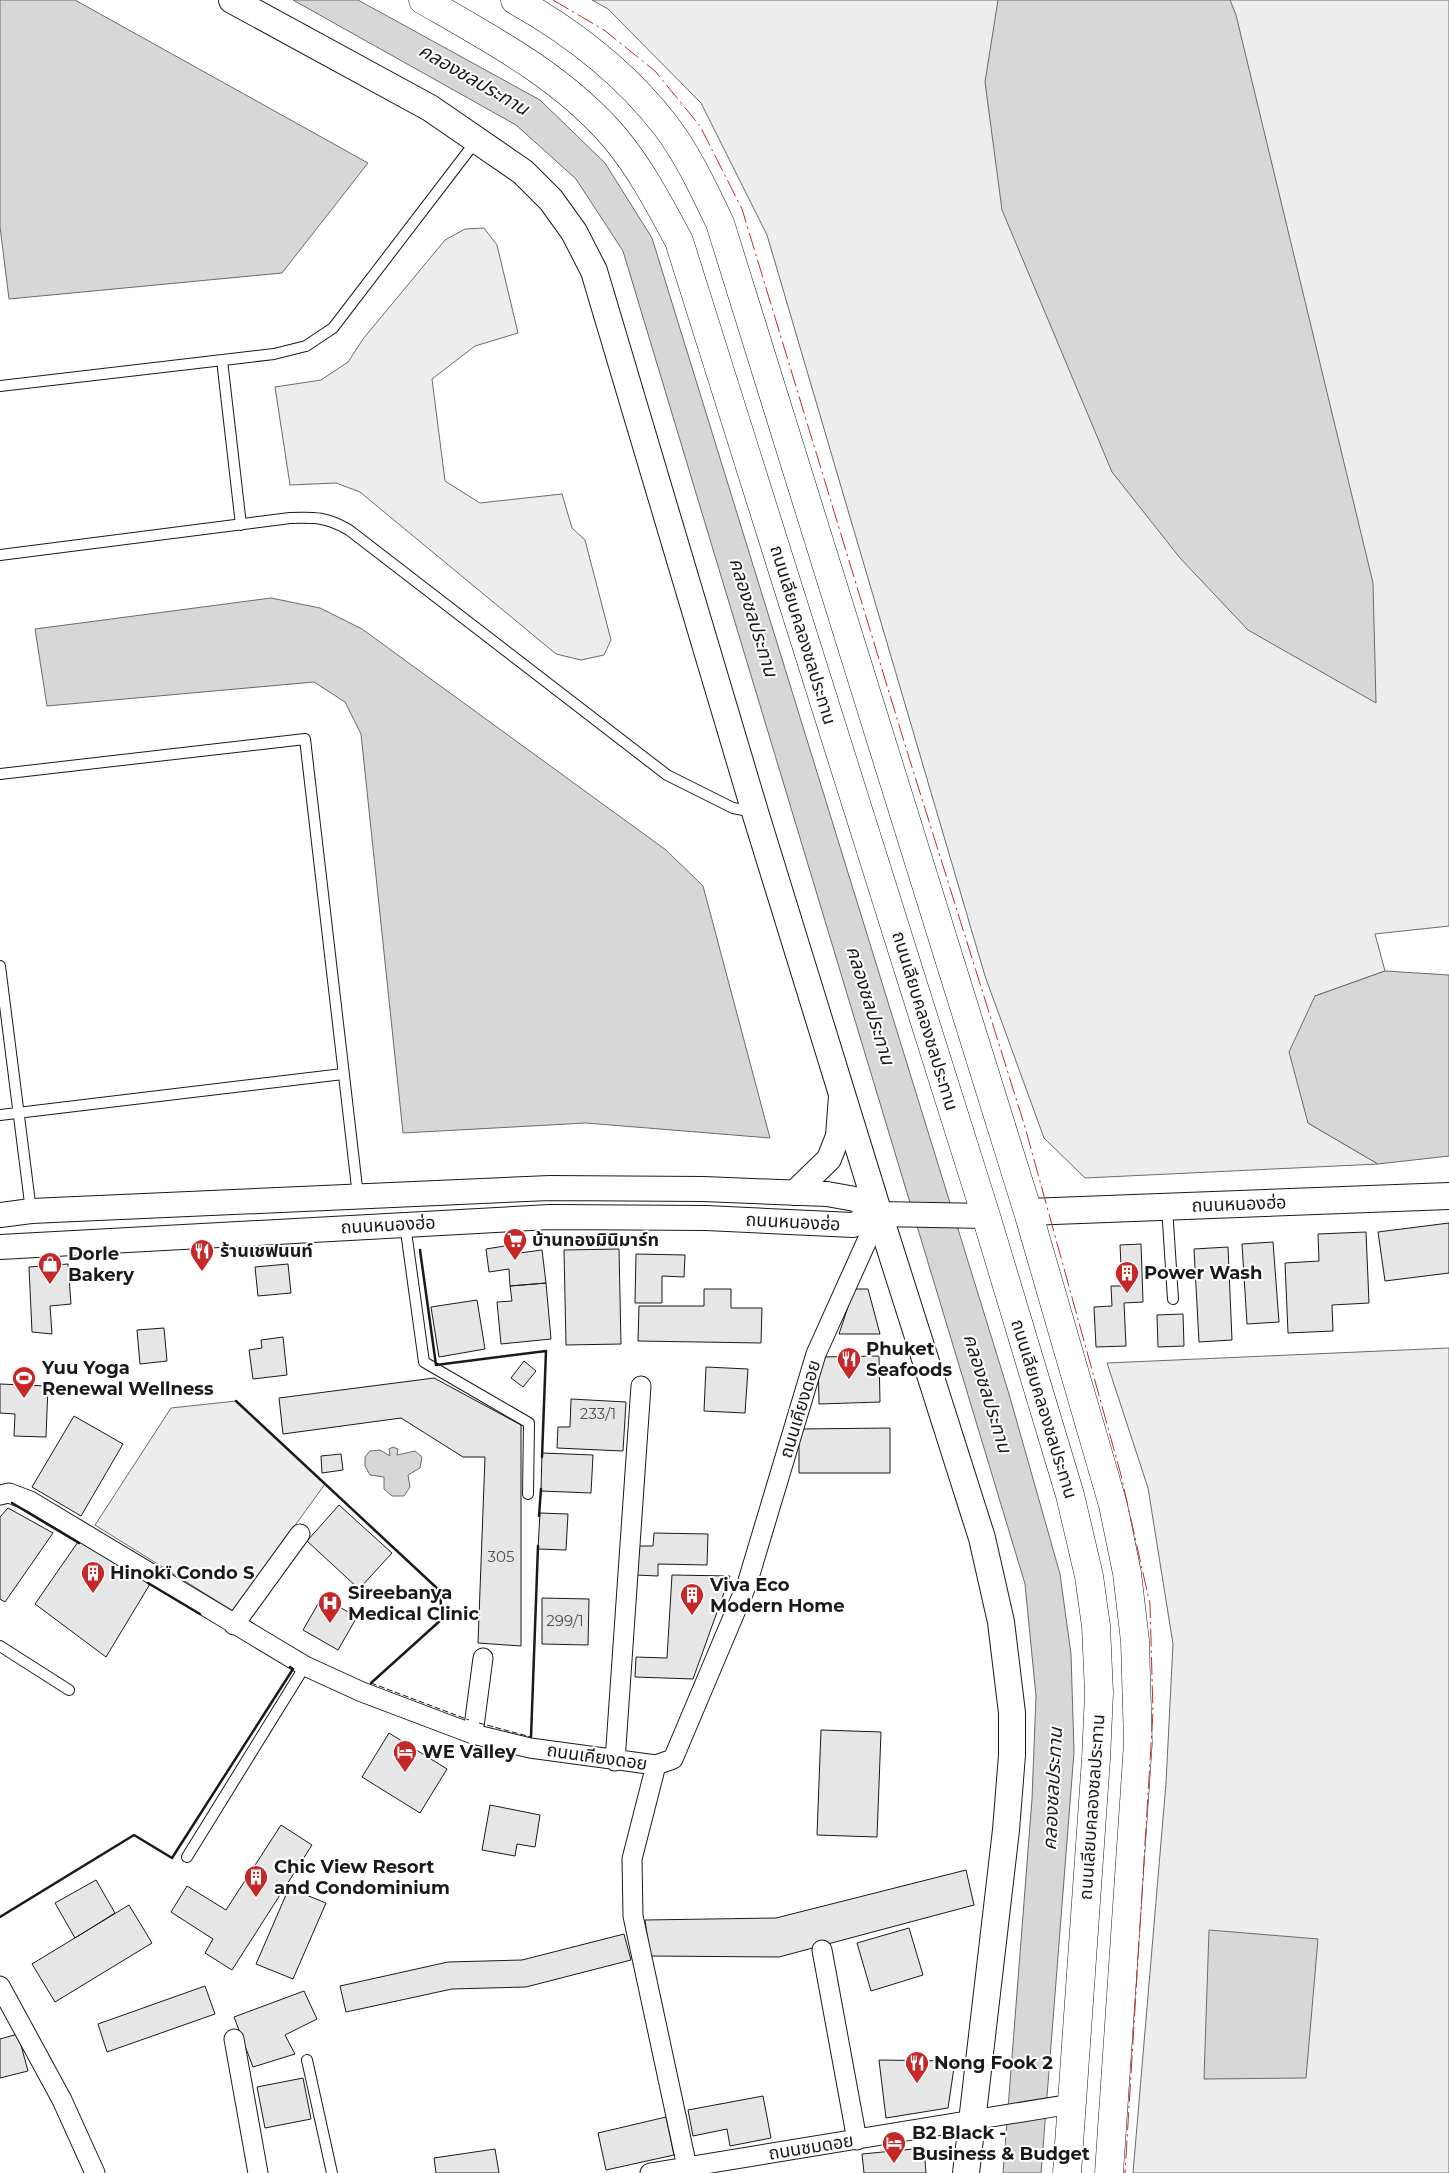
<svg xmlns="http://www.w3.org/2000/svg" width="1449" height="2173" viewBox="0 0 1449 2173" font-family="Montserrat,'Noto Sans Thai',sans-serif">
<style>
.green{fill:#ededed;stroke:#6a6a6a}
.water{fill:#d7d7d7;stroke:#6a6a6a}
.building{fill:#e6e6e6;stroke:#1a1a1a}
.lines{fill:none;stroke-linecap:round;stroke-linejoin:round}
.service-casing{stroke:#1a1a1a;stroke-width:12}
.minor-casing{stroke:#1a1a1a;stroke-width:21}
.tertiary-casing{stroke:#1a1a1a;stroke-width:26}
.secondary-casing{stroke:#1a1a1a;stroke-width:28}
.primary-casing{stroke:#1a1a1a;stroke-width:29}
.service{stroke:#fff;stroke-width:10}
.minor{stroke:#fff;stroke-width:19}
.tertiary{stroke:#fff;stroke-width:24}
.secondary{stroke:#fff;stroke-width:26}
.primary{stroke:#fff;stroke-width:28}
.fence{stroke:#1a1a1a;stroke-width:1;stroke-dasharray:6 2.5;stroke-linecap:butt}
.wall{stroke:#1a1a1a;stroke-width:2.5}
.power{stroke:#c62828;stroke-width:1;stroke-dasharray:18 4 2.5 4;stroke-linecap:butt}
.labels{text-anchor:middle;stroke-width:4;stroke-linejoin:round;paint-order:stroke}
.number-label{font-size:15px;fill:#4d4d4d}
.street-label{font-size:18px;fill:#1a1a1a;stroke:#fff}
.poi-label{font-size:18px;font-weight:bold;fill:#1a1a1a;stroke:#fff;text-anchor:start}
.water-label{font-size:19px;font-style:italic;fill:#1a1a1a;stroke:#fff}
</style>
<rect width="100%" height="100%" fill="#fff"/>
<path class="green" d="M592,0H1449V926L1375,934L1385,971L1315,996L1308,1123L1378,1164L1085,1178L1044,1138L985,976L767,235L701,103L608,9Z
M484,228L497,245L518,333L475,346L432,379L445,481L480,503L562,494L572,528L585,540L611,640L604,655L581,660L556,654L360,492L336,483L290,485L275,387L321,380L348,362L363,339L445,240L465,229Z
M1449,1348V2173H1133L1166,1783L1173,1644L1148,1488L1107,1363Z
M236,1401L325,1484L233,1611L95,1525L171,1408Z"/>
<path class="water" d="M0,0H75L368,163L282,273L9,299L0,227Z
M293,0H358L540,100L605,163L652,238L1009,1394L1060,1574L1071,1654L1074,1752L1041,2173H1003L1032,1799L1036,1696L1025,1584L623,251L576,179L516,125Z
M998,0H1230L1236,15L1373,583L1376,703L1248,630L1180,558L1112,472L1002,210L985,82Z
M271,598L320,608L362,629L666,850L703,886L770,1138L586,1123L403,1133L361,734L345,702L314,682L47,706L35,629Z
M1385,971L1449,975V1156L1378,1164L1308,1123L1289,1052L1315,996Z
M393,1447L398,1449L397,1455L415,1451L422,1457L420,1468L408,1475L410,1487L404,1496H392L384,1489V1477L370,1475L365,1466V1457L370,1451L380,1450L390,1456L389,1449Z
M1209,1930L1318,1939L1306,2078L1204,2079Z"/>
<path class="building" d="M1449,1223V1273L1385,1281L1378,1232Z
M1366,1232L1369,1303L1332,1305L1333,1331L1288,1333L1285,1263L1319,1261L1318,1234Z
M1273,1242L1279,1322L1247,1324L1242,1244Z
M1141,1244L1143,1302L1124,1303L1126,1346L1096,1347L1094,1307L1112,1306L1111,1286H1122L1120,1245Z
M511,1245L512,1254L542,1250L546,1283L510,1286L509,1269L489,1272L486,1249Z
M1228,1247L1232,1340L1199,1342L1194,1249Z
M619,1249L621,1344L566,1345L564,1250Z
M636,1254L685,1255L684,1277L662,1276V1303H635Z
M68,1264L71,1304L50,1306L52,1334L32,1332L29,1267Z
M288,1264L291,1293L258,1296L255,1267Z
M546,1283L551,1339L501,1344L497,1302L512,1301L510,1286Z
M704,1289H731V1308H762L761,1343L638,1341L639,1306H704Z
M854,1289H868L880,1334H839Z
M477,1300L485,1349L439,1357L431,1307Z
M1183,1314L1184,1346L1158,1347L1157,1315Z
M164,1328L167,1361L140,1364L137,1330Z
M283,1337L287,1375L253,1379L249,1350L262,1348L261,1340Z
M879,1356L880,1402L819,1404L818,1357Z
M524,1361L536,1371L523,1387L511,1378Z
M706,1367L748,1369L745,1413L704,1411Z
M434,1378L521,1425V1646L478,1643L485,1457H463L401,1418L283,1434L279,1398Z
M0,1384L48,1386L46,1437L14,1436L15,1414L0,1413Z
M571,1399L626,1402L623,1451L557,1448L558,1427H570Z
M74,1416L123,1444L81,1516L32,1487Z
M890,1428V1473H799V1429Z
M542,1453L593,1455L591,1493L541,1491Z
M341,1454L343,1470L322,1473L321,1456Z
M339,1505L392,1553L359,1589L307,1541Z
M8,1508L53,1533L5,1602L0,1599V1517Z
M540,1513L568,1514L566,1550L538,1549Z
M654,1533L708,1534L707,1565L658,1564V1576L635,1575L636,1546H653Z
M80,1539L150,1584L106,1657L35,1604Z
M672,1575L730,1576L693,1679L635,1677L636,1657L667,1658Z
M322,1597L357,1617L338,1650L303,1630Z
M542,1598L589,1599L588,1645L542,1644Z
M821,1730L881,1732L877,1837L817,1835Z
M389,1733L447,1769L420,1813L362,1777Z
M490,1805L540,1815L535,1847L517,1844L515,1856L482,1850Z
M281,1825L312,1845L232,1970L205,1953L213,1939L171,1912L187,1886L226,1910Z
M966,1870L974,1905L779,1957L650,1956L645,1920L776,1918Z
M96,1880L115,1913L75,1938L55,1903Z
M289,1888L326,1903L293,1979L256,1964Z
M129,1905L152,1943L55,2002L32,1964Z
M909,1928L923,1975L871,1991L857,1943Z
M624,1934L631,1960L526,1987L452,1989L346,2012L340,1986L448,1962L522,1960Z
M205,1986L215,2014L107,2052L98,2024Z
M304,1991L317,2019L285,2035L295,2054L253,2067L234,2017Z
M18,2034L28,2071L0,2078V2039Z
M879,2060L955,2061L948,2108L886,2118Z
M303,2078L311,2119L265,2128L257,2087Z
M763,2096L771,2138L730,2146L727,2129L693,2136L688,2110Z
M666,2117L674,2155L606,2170L598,2133Z
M924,2148L926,2173H864L862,2154Z
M495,2149L499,2173H436L434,2158Z"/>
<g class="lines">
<g class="service-casing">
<path id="service" d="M222,360L241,525
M0,386L274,354L306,346L333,328L476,141
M0,555L290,518C315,517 327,517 349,530L667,775L733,808L754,812
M0,774L305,739L358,1196
M0,966L31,1211
M0,1115L343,1074
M1167,1207L1173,1299
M405,1224L424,1362L529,1423L528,1494
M0,1646L69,1690
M187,1857L305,1666
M307,2060L332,2173"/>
</g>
<g class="minor-casing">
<path id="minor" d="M0,1495L9,1493L30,1501L305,1666L362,1692L473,1734L530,1748L656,1765L673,1759L747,1584L816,1354L879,1214
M234,1625L300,1534
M473,1734L483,1658
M615,1761L641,1386
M656,1765L632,1859L633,1916L687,2167
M822,1950L857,2140
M0,1986L62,2100L95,2173
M234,2039L258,2173
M650,2173L1071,2104"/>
</g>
<g class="tertiary-casing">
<path id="tertiary" d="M794,1193L829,1159L838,1136L841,1096
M0,1215L31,1211L550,1188L703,1189L827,1194L855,1199L879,1214
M0,1247L550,1217L706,1218L853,1225L879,1214L986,1216"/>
</g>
<g class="secondary-casing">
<path id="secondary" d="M232,0L430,108L523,172L551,200L574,232L594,271L755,812L879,1214L982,1538L1001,1622L1012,1713V1755L1006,1830L966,2173
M1028,1212L1449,1196"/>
</g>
<g class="primary-casing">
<path id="primary" d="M423,0C491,39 563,77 615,138C641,169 660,206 679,241L986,1216L1070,1495L1089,1576L1096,1626L1099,1693L1096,1759L1067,2173
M515,0C572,32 626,74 666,126C688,155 704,190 720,223L1028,1212L1113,1505L1127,1573L1135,1641L1138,1743L1109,2173"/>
</g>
<use href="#service" class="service"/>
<use href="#minor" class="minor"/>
<use href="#tertiary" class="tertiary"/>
<use href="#secondary" class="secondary"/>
<use href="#primary" class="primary"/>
<path class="fence" d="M371,1683L469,1720
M479,1723L531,1737"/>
<path class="wall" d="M420,1250L436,1365L546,1351L542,1457
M236,1401L440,1591L442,1619L371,1683
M12,1503L79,1543
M539,1516L541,1489
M148,1583L200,1614
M531,1737L538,1546
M0,1917L134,1835L172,1858L293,1669L290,1667"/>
<path class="power" d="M553,0L604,30L655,71L700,126L742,209L906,748L1025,1127L1121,1475L1150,1604L1153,1712L1125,2173"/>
</g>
<defs>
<g id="supermarket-pin" transform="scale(1.25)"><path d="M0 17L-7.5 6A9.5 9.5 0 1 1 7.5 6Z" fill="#c62828" stroke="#fff"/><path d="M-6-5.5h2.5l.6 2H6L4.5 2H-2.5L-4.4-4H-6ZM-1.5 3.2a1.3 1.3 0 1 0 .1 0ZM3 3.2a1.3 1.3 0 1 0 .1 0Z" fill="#fff"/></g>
<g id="restaurant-pin" transform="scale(1.25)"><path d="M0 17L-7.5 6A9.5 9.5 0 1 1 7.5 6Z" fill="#c62828" stroke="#fff"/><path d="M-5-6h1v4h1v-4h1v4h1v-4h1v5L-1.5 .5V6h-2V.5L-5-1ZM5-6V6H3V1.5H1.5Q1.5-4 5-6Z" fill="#fff"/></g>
<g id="shop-pin" transform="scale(1.25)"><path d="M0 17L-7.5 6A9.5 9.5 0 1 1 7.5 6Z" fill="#c62828" stroke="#fff"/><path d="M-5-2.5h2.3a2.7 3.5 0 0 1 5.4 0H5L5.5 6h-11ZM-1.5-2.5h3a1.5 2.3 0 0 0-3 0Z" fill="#fff"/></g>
<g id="building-pin" transform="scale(1.25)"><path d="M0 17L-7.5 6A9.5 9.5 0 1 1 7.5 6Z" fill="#c62828" stroke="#fff"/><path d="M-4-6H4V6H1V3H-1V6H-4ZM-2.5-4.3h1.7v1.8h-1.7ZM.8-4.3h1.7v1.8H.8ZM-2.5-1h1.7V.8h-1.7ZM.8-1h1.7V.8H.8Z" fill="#fff"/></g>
<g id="stadium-pin" transform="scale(1.25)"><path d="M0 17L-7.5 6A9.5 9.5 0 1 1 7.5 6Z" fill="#c62828" stroke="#fff"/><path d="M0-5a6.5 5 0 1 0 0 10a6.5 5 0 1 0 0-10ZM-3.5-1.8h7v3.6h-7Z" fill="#fff"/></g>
<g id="hospital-pin" transform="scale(1.25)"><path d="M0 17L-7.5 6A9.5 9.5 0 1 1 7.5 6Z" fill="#c62828" stroke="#fff"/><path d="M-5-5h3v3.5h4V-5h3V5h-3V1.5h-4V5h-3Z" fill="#fff"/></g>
<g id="hotel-pin" transform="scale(1.25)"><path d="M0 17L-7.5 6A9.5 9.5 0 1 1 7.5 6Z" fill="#c62828" stroke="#fff"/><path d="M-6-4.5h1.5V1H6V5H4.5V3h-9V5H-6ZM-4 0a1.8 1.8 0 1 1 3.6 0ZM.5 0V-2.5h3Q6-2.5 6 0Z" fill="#fff"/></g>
</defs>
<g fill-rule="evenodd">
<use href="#supermarket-pin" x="515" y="1240"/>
<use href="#restaurant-pin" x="202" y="1251"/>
<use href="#shop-pin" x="50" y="1264"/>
<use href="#building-pin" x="1127" y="1273"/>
<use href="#restaurant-pin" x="849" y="1359"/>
<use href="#stadium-pin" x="24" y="1378"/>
<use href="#building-pin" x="93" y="1573"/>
<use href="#building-pin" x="692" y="1595"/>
<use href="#hospital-pin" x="330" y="1603"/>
<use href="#hotel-pin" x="405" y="1752"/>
<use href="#building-pin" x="256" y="1877"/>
<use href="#restaurant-pin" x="917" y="2063"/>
<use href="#hotel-pin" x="894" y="2143"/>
</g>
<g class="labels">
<g class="number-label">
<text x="598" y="1419">233/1</text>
<text x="501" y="1562">305</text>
<text x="565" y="1626">299/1</text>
</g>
<g class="street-label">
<text transform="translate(803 635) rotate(73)" y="6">ถนนเลียบคลองชลประทาน</text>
<text transform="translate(925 1021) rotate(73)" y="6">ถนนเลียบคลองชลประทาน</text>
<text transform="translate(1239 1204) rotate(-2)" y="6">ถนนหนองฮ่อ</text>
<text transform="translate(793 1222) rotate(3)" y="6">ถนนหนองฮ่อ</text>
<text transform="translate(388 1225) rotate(-3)" y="6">ถนนหนองฮ่อ</text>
<text transform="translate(800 1409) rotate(-73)" y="6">ถนนเคียงดอย</text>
<text transform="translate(1044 1409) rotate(73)" y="6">ถนนเลียบคลองชลประทาน</text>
<text transform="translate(597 1757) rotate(8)" y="6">ถนนเคียงดอย</text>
<text transform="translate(1092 1807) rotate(-86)" y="6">ถนนเลียบคลองชลประทาน</text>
<text transform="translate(811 2147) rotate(-9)" y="6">ถนนชมดอย</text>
</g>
<g class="poi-label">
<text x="532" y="1246">บ้านทองมินิมาร์ท</text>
<text x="220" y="1257">ร้านเชฟนนท์</text>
<text x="68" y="1260">Dorle<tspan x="68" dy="21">Bakery</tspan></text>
<text x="1144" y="1279">Power Wash</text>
<text x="866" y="1355">Phuket<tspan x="866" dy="21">Seafoods</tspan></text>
<text x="42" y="1374">Yuu Yoga<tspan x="42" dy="21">Renewal Wellness</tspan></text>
<text x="110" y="1579">Hinokï Condo S</text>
<text x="710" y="1591">Viva Eco<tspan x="710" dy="21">Modern Home</tspan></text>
<text x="348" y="1599">Sireebanya<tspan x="348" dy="21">Medical Clinic</tspan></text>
<text x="422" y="1758">WE Valley</text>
<text x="274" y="1873">Chic View Resort<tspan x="274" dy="21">and Condominium</tspan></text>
<text x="934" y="2069">Nong Fook 2</text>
<text x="912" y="2139">B2 Black -<tspan x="912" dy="21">Business &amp; Budget</tspan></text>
</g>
<g class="water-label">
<text transform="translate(474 79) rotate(30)" y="7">คลองชลประทาน</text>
<text transform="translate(754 617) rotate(73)" y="7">คลองชลประทาน</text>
<text transform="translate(871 1005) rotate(73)" y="7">คลองชลประทาน</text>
<text transform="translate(988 1393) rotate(73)" y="7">คลองชลประทาน</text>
<text transform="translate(1052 1789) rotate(-87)" y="7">คลองชลประทาน</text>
</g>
</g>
</svg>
